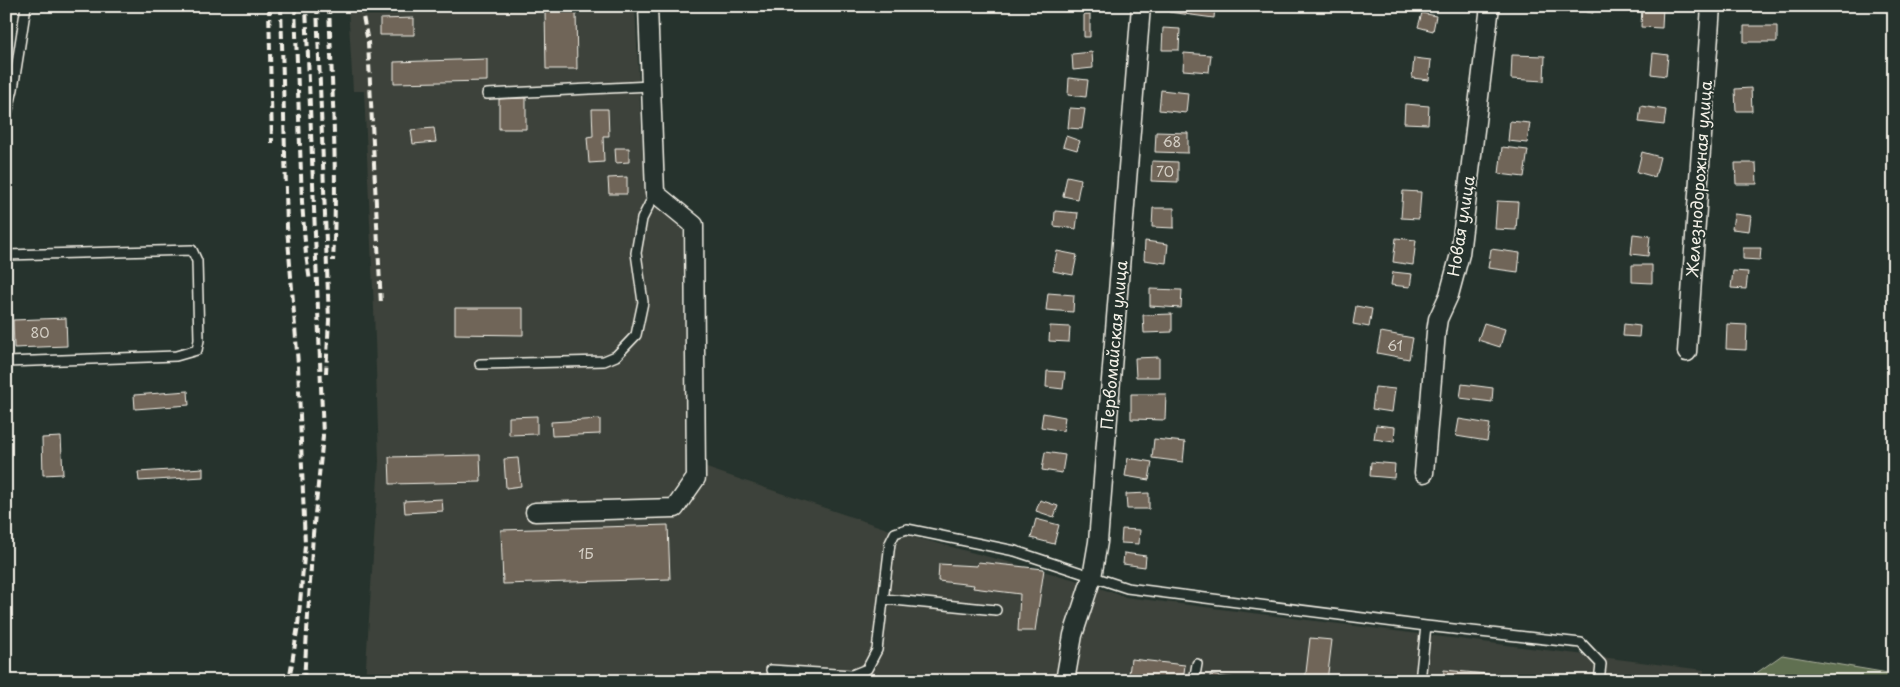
<svg xmlns="http://www.w3.org/2000/svg" width="1900" height="687" viewBox="0 0 1900 687" font-family="'Playpen Sans',sans-serif">
<style>
.built{fill:#3c423a}
.green{fill:#606f51;stroke:#aab09c}
.building{fill:#706559;stroke:#f4f1e8}
.lines{fill:none;stroke-linecap:round;stroke-linejoin:round}
.service-casing{stroke:#f4f1e8;stroke-width:12}
.minor-casing{stroke:#f4f1e8;stroke-width:21}
.service{stroke:#26332d;stroke-width:9}
.minor{stroke:#26332d;stroke-width:18}
.rail{stroke:#f4f1e8;stroke-width:4;stroke-dasharray:8 4;stroke-linecap:butt}
.labels{text-anchor:middle;stroke-width:4;stroke-linejoin:round;paint-order:stroke}
.number-label{font-size:14px;fill:#d3cec4}
.street-label{font-size:16px;fill:#f4f1e8;stroke:#26332d}
</style>
<rect width="100%" height="100%" fill="#26332d"/>
<filter id="ink" filterUnits="userSpaceOnUse"><feTurbulence type="fractalNoise" baseFrequency=".02" numOctaves="2"/><feDisplacementMap in="SourceGraphic" scale="10" xChannelSelector="R" yChannelSelector="G"/><feConvolveMatrix kernelMatrix="1 2 1 2 8 2 1 2 1" color-interpolation-filters="sRGB"/></filter>
<g filter="url(#ink)">
<path class="built" d="M348,6H635L645,195L683,230L686,461L899,533L1080,581L1125,597L1704,670L1703,681H365L379,461L374,310L364,91H353Z"/>
<path class="green" d="M1782,655L1894,674V681H1745Z"/>
<path class="building" d="M1170,6H1215L1214,18L1169,12Z
M1570,6H1594L1593,13L1570,9Z
M1642,6H1663L1662,28L1641,27Z
M545,10H576L577,69H546Z
M1422,13L1436,16L1433,31L1418,27Z
M1084,14H1090V37H1084Z
M414,18V35H380V19Z
M1744,26H1777V42H1744Z
M1163,28L1180,29L1179,50H1162Z
M1092,52L1093,68L1073,70L1072,54Z
M1184,53L1211,55L1209,72L1183,70Z
M1653,53L1668,55L1666,76L1651,74Z
M1512,55L1545,56L1544,81L1511,79Z
M1414,58L1431,60L1429,80L1412,78Z
M487,59V81L394,83V62Z
M1069,78L1088,80L1086,97L1068,95Z
M1751,88L1752,111H1736L1735,89Z
M1161,90L1188,93L1186,113L1159,110Z
M526,98V129H499V99Z
M1405,104L1429,106L1428,124L1404,123Z
M1641,106L1666,110L1664,125L1639,122Z
M1070,108L1085,109L1082,129L1068,128Z
M592,109H608L609,136H603L604,162L589,163L587,137L593,136Z
M1510,121L1530,123L1527,143L1508,141Z
M434,128L436,142L413,144L411,130Z
M1156,132L1188,133V153L1155,152Z
M1066,136L1080,141L1077,150L1063,146Z
M1502,147L1528,150L1524,177L1499,174Z
M615,148H629V162L616,163Z
M1642,152L1660,157L1655,177L1637,172Z
M1152,161L1178,162V182L1151,181Z
M1735,163H1756L1757,184H1736Z
M1067,176L1081,179L1077,199L1063,196Z
M627,177V194H609L608,178Z
M1403,191L1421,192L1419,219L1401,218Z
M1497,201L1518,202L1516,230L1495,229Z
M1153,208H1174V228L1152,227Z
M1055,211L1078,213L1076,229L1054,226Z
M1734,214L1751,216L1749,231L1732,229Z
M1633,234L1650,236L1648,256L1631,254Z
M1396,238L1416,240L1413,265L1393,262Z
M1145,241L1168,244L1166,263L1144,260Z
M1743,248H1761L1760,260L1743,259Z
M1491,249L1520,253L1518,272L1488,268Z
M1057,251L1077,255L1073,275L1053,271Z
M1632,265H1652V283L1632,282Z
M1733,271L1748,272L1746,289L1731,288Z
M1393,272L1412,274L1410,287L1391,285Z
M1150,289L1182,290L1181,308L1150,306Z
M1048,293L1074,295L1073,312L1046,310Z
M1356,306L1372,309L1369,327L1353,324Z
M455,308H523V335L455,334Z
M1172,314V332L1144,333L1143,315Z
M66,318L67,346L14,348L13,320Z
M1484,323L1505,329L1500,347L1478,340Z
M1624,324L1640,326L1639,337L1623,336Z
M1727,324L1747,325L1746,350L1726,349Z
M1050,326L1070,327L1069,342L1049,341Z
M1381,332L1413,338L1409,359L1377,353Z
M1159,357V377H1136L1135,358Z
M1047,371L1065,372L1063,389L1046,387Z
M1462,384L1493,388L1492,402L1460,398Z
M1375,387L1395,389L1392,412L1372,409Z
M188,391L189,405L135,409L134,395Z
M1131,394H1166L1165,420L1131,419Z
M1043,413L1065,417L1063,431L1041,427Z
M537,416V434L509,435V417Z
M600,419V434L552,436L551,422Z
M1459,419L1490,424L1487,441L1456,436Z
M1376,425L1395,427L1394,442L1374,439Z
M61,437L63,474L43,475L42,438Z
M1154,439L1185,442L1183,462L1152,458Z
M1045,452L1065,455L1062,473L1042,470Z
M480,455L481,482L390,484L389,457Z
M518,458L521,486L506,488L504,459Z
M1128,458L1152,462L1149,480L1125,476Z
M1371,462L1395,464L1394,478L1370,476Z
M203,468V477L139,481L138,472Z
M1149,493V509H1127L1126,494Z
M442,499L443,511L405,513L404,501Z
M1040,500L1058,506L1054,517L1036,511Z
M1036,519L1059,525L1054,544L1031,538Z
M668,525L670,579L503,584L501,530Z
M1122,529L1140,530L1139,544L1121,543Z
M1124,553L1146,556L1145,567L1123,564Z
M978,562L1044,569L1035,631H1018L1020,594L973,588L974,585L938,581L939,564L977,566Z
M1310,638L1332,640L1327,681H1305Z
M1131,659L1185,665L1183,681H1128Z
M1444,670L1497,675V681H1443Z
M1210,675L1251,681H1210Z
M600,677V681H492Z"/>
<g class="lines">
<g class="service-casing">
<path id="service" d="M487,94L651,86
M6,118L13,89L26,6
M6,255L192,250L197,261L199,340L197,350L176,356L6,362
M480,364L604,361L616,356L636,335L643,302L636,253L642,219L655,193
M884,599L996,610
M771,670L852,675L867,669L877,650L890,543L895,533L907,529L1015,551L1127,588L1426,626L1581,643L1601,664L1599,681
M1194,681L1197,664
M1420,681L1426,626"/>
</g>
<g class="minor-casing">
<path id="minor" d="M1687,352L1711,6
M1424,473L1436,332L1438,319L1449,295L1460,254L1490,6
M535,512L675,508L696,478L694,225L655,193L648,6
M1065,681L1073,635L1092,577L1098,542L1141,6"/>
</g>
<use href="#service" class="service"/>
<use href="#minor" class="minor"/>
<path class="rail" d="M269,6L272,143
M281,6L287,227L298,364L305,545L298,626L289,681
M295,6L302,202L306,255L310,281
M317,6L329,320L326,373
M329,6C332,91 338,176 333,261
M361,6L368,42L381,305
M304,681L313,534L323,436L306,6"/>
</g>
</g>
<g class="labels">
<g class="number-label">
<text x="1172" y="147">68</text>
<text x="1165" y="177">70</text>
<text x="40" y="338">80</text>
<text x="1395" y="351">61</text>
<text x="586" y="559">1Б</text>
</g>
<g class="street-label">
<text transform="translate(1699 179) rotate(-86)" y="6">Железнодорожная улица</text>
<text transform="translate(1461 226) rotate(-81)" y="6">Новая улица</text>
<text transform="translate(1114 345) rotate(-85)" y="6">Первомайская улица</text>
</g>
</g>
<rect width="1900" height="687" fill="none" stroke="#26332d" stroke-width="25"/>
<rect x="12" y="12" width="1875" height="662" fill="none" stroke="#f4f1e8" stroke-width="2" filter="url(#ink)"/>
</svg>
